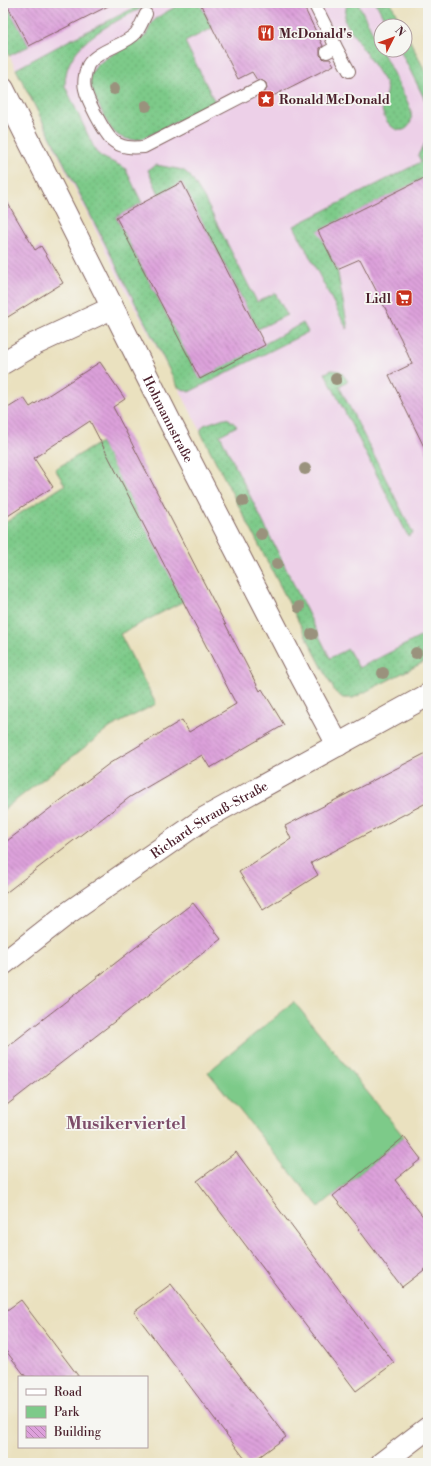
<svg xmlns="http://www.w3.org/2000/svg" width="431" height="1466" viewBox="0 0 431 1466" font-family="'Libre Bodoni',serif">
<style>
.built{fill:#edd0e8}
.grass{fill:url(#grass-dots);stroke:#64745a}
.green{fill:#7dca89;stroke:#64745a}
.building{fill:url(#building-back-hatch)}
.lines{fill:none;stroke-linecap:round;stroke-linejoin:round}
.service-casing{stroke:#82635f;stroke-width:14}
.minor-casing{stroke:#82635f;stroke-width:24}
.service{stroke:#fff;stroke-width:12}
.minor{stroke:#fff;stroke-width:22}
.tree{fill:#9a927d}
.labels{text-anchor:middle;stroke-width:3.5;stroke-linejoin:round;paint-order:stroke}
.poi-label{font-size:13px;font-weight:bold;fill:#4a1f2b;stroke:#f6f6f2;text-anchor:start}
.street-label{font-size:13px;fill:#4a1f2b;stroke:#f6f6f2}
.district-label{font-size:17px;font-weight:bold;fill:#7d4c69;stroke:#f6f6f2}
</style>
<defs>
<pattern id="grass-dots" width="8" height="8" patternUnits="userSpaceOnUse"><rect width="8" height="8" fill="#7dca89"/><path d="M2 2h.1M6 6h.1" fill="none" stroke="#6ead76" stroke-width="1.8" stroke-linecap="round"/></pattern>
<pattern id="building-back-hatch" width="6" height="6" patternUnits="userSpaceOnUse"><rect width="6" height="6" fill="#dda1db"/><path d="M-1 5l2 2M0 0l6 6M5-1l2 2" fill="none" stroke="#b583b2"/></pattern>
</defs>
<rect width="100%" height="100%" fill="#f6f6f2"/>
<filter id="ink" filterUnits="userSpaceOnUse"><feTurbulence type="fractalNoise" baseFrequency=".025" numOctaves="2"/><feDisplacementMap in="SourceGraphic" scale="8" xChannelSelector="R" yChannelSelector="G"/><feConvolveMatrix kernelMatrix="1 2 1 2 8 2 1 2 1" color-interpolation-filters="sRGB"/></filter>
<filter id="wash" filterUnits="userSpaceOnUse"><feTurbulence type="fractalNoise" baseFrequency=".012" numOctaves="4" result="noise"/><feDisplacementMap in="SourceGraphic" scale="16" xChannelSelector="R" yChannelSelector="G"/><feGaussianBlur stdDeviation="0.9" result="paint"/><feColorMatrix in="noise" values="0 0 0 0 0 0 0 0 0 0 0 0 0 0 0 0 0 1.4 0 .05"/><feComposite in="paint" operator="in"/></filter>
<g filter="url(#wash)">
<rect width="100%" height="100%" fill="#eae1bf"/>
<path class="built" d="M3,3H388L399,26H381V50H405L428,87V660L353,698H343L333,689L178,387L120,280L3,43Z"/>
<path class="grass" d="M3,3H6L29,46L9,56L3,43Z
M144,3H151C117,22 64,40 65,86L96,152L102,157L125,168L142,203L116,217L200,379L303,323L308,332L189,392L178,387L16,69L68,41Z
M183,3H200L212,28L185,42L215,102L142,139C125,142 113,136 106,120C84,76 81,71 126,47C132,44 141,41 145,36C148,33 149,27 152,23C159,14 173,9 183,3Z
M347,3H358L409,105C419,132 395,140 384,116C378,105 389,96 386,84L344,20Z
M376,3H391L402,26H388Z
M405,31L428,77V106L400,50H405Z
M428,138V176L319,231L337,269L348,328L347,329L294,226L421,162L418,155Z
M156,165L183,170L190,176L205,200L257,302L275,293L287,315L258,329L182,183L159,194L148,170Z
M332,370L340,371L348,381L339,386L413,533L408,536L325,373Z
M224,418L229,419L237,426L220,435L330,658L348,649L359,668L428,633V660L353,698H343L335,692L201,433V429L204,425Z
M101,442L184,601L120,634L156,704L111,727L3,810V524L65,485L55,469Z"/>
<path class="green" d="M294,1002L404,1137L319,1207L208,1072Z"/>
<g id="blocks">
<path class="building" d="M6,3H114L29,46Z
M200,3H302L323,46L320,48V55L324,59H330L334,65L267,99L264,94L267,88L266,83L261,80H257L252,72L238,79Z
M428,176V455L389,375L412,364L401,339L360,259L337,269L318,231Z
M182,182L265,345L200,379L116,217Z
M3,195L35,250L41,246L63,283L3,320Z
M100,362L125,399L113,407L260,691L262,689L284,725L210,768L202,755L130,797L3,895V844L110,763L182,720L189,732L236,704L90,421L34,458L53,487L3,519V411L24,398L30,407Z
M428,752V802L311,863L318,875L263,910L239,872L291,839L285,826Z
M193,903L221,939L3,1108V1050Z
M404,1137L421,1159L395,1180L428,1223V1267L402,1287L359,1230L360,1229L333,1196Z
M236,1152L394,1363L356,1391L197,1181Z
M171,1284L286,1437L251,1463H248L134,1312Z
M21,1300L79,1377H26L3,1347V1313Z"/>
</g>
</g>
<g filter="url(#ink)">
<use href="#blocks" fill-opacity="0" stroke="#82635f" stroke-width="1"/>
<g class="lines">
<g class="service-casing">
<path id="service" d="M315,5L336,47
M146,14C143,20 140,28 136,33C126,45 97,50 88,65C85,73 83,81 85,89C87,100 104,132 112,140C121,148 132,148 144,147L260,87
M327,52L336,47L349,71"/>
</g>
<g class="minor-casing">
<g id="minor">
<path id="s1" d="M3,89L171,424L302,678L338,745"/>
<path d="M3,363L35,344L112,308"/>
<path id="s2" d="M3,964L68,913L205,818L428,695"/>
<path d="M382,1463L428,1428"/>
</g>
</g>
<use href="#service" class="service"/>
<use href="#minor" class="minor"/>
</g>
<g class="tree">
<circle cx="114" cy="89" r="6"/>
<circle cx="146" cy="106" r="6"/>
<circle cx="336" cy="379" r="6"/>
<circle cx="305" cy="469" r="6"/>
<circle cx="243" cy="501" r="6"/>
<circle cx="261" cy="534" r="6"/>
<circle cx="277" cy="564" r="6"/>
<circle cx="299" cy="607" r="6"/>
<circle cx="312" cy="634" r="6"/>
<circle cx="416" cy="653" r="6"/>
<circle cx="383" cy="673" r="6"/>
</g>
</g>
<defs>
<g id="restaurant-square" transform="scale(0.9)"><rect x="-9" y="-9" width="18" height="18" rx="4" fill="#c8321e" stroke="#f6f6f2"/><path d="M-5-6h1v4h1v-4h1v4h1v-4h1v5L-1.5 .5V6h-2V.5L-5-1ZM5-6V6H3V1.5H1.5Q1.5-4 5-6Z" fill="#fff"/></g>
<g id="sight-square" transform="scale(0.9)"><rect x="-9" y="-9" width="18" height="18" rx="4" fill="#c8321e" stroke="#f6f6f2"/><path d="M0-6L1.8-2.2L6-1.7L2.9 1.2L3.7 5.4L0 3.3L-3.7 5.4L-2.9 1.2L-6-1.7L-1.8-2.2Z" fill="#fff"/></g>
<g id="supermarket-square" transform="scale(0.9)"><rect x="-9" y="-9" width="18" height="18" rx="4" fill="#c8321e" stroke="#f6f6f2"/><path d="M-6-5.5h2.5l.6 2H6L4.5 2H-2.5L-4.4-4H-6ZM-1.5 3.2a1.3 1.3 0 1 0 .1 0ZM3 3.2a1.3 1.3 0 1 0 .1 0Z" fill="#fff"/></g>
</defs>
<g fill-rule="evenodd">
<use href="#restaurant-square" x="266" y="33"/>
<use href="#sight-square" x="266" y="99"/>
<use href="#supermarket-square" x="404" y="298"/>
</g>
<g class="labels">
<g class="poi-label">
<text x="279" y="38">McDonald's</text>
<text x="279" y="104">Ronald McDonald</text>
<text x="391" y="303" text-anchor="end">Lidl</text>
</g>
<g class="street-label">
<text dy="5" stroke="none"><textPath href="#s1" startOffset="369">Hohmannstraße</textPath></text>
<text dy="5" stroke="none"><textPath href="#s2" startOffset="252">Richard-Strauß-Straße</textPath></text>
</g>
<g class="district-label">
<text x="126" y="1129">Musikerviertel</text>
</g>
</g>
<rect width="431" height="1466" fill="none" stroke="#f6f6f2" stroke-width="16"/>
<rect x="18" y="1376" width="130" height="72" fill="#f6f6f2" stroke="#b1a0a2"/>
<rect x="26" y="1389" width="20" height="6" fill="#ffffff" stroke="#b1a0a2"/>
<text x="54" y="1396" font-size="12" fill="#4a1f2b">Road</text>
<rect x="26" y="1406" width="20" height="12" fill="#7dca89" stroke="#b1a0a2"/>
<text x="54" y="1416" font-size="12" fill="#4a1f2b">Park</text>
<rect x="26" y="1426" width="20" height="12" fill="url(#building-back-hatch)" stroke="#b1a0a2"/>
<text x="54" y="1436" font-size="12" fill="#4a1f2b">Building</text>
<g transform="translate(393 38) rotate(48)"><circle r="19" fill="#f6f6f2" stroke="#b1a0a2"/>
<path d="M0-3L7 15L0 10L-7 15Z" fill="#c8321e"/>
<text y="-6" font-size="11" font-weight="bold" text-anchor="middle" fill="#4a1f2b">N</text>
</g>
</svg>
